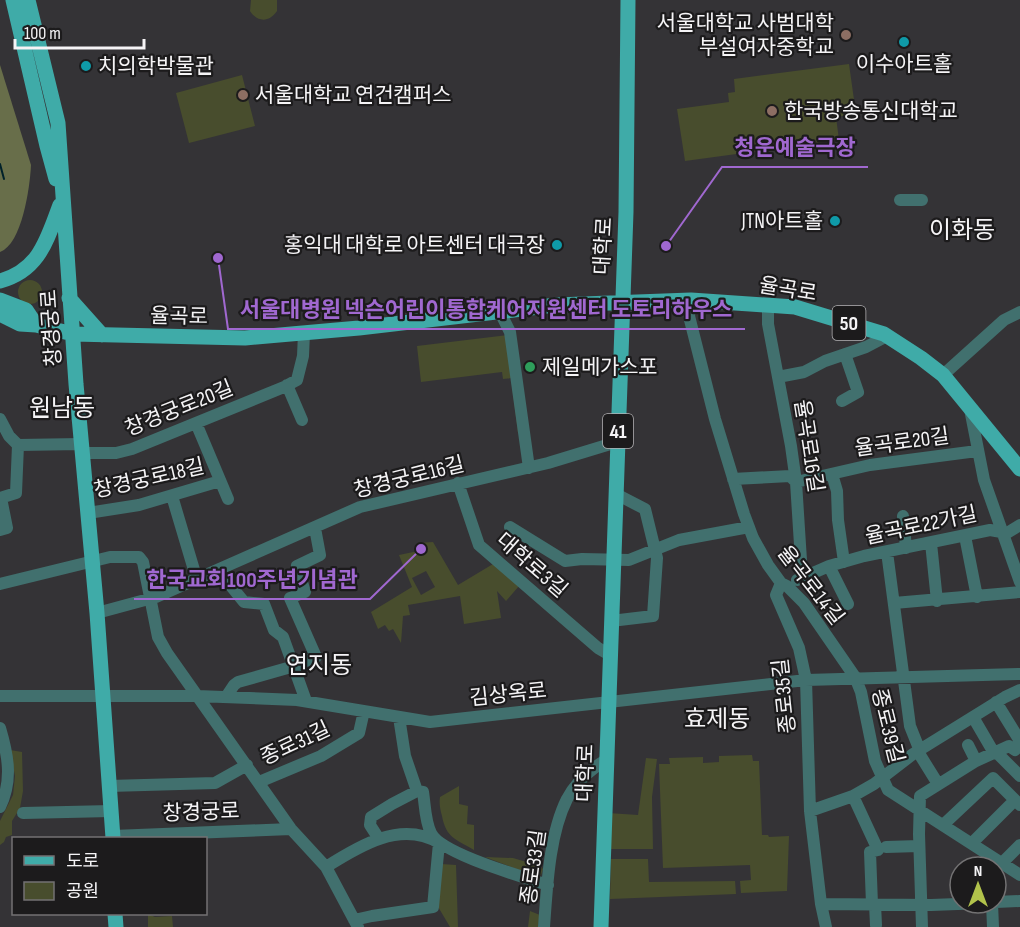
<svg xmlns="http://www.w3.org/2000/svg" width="1020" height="927" viewBox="0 0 1020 927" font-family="'Sofia Sans Condensed','Noto Sans KR',sans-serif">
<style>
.green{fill:#484d2d;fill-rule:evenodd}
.forest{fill:#686e4a}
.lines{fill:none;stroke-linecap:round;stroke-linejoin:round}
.stream{stroke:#00212a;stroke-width:2}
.minor{stroke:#41706e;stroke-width:12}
.major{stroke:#3faba8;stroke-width:15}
.education-dot{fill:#8d6e63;stroke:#1c1b1c;stroke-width:2}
.culture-dot{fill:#0f9aa8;stroke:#1c1b1c;stroke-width:2}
.leisure-dot{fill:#2e9e5b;stroke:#1c1b1c;stroke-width:2}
.labels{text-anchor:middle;stroke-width:4.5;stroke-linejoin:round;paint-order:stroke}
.shield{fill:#1c1b1c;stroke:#b4b3b5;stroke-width:1.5}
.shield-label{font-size:20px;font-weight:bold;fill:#f5f4f6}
.poi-label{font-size:21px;fill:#f5f4f6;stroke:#1c1b1c;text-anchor:start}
.street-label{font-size:21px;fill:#f5f4f6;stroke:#1c1b1c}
.quarter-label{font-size:24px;fill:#f5f4f6;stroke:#1c1b1c}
.leader{fill:none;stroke:#a068d0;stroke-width:2}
.callout-dot{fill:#a068d0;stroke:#1c1b1c;stroke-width:2}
.callout-label{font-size:22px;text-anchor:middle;font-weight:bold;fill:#a068d0;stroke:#1c1b1c;stroke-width:4.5;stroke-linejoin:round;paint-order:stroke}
</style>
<rect width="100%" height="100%" fill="#343336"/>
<path class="green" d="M251,0H277V11C269,23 257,22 250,11Z
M849,64L856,114L836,117L839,140L685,161L677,109L729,102L728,93L735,92L734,79Z
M242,75L255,126L189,143L176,93Z
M18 292a12 12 0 1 1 24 0a12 12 0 1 1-24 0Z
M508,335L521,432L518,433L511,378L503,379L502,372L421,382L417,346Z
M433,542L458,585L493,564L519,586L506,601L497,591L501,618L464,624L460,596L408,605L410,615L403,616L401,643L393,629L389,631L385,625L378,629L371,612L412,587L399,555L418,551L417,543ZM426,571L435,587L421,595L412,578Z
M10,750L22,752L23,791L20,808L12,821V835L6,837L4,842L0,845V821L13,795L15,776Z
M752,755L753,761H759L762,835H768L769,837L789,836L787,891L741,893L740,881L751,880L750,865L663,868L659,764H670L669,758L703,757V763L719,762V756Z
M646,758L657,759L652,797L653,849H607L608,813L638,815Z
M459,786V804L468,806L467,824L474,825V850C456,839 446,838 442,816C440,809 439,803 440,797Z
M485,857L513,858L540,866L543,869L541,875L537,877Z
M611,859H648L649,882L735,881L736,894L610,899Z
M441,864L456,865L458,927H450L437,905Z
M530,911L540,915L538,927H528Z
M148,914L155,917L172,916L173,927H148Z"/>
<path class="forest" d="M0,65L31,165C30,187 22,244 0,252Z"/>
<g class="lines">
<path class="stream" d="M0,164L4,179"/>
<path class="minor" d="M900,200H922
M691,300L689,316L715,419L744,514L753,538L768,565L781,583L787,586L804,603L855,677L861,692L875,761L888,790L1020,875
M768,305V324L791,446L796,482L802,576
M500,312L510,332L529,468
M943,375L1004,320L1020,312
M778,377L804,372L825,361L866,347L887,336
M287,385L302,420
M842,401L858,392L845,354
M970,409L984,480L1020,582
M0,419L9,436L18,445L81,444
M196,423L228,499
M82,453H116L132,449L284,387L297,380L303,356L304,333
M832,474L837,491L838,520L844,562
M733,479L790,476L796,482L870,465L977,451
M458,483L479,545L598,648L610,655
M172,496L197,580
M0,498L16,493L18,445
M88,513L139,505L220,481
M903,516L906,548
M510,527L565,561L582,559L629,560L679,540L749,527
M0,530L7,528L1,498
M965,536L977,597
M931,543L937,601
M887,552L910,726L918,746L920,755L938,784
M829,566L848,604
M218,570L244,602L264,604L274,630L283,637L306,701
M797,580L829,566L864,556L990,530L1007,533L1020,525
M781,583L776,595L799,648L806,680L810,811L821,904L826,927
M0,584L110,557H139L143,562L158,637L167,653L291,829L326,867L358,927
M894,603L1020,592
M97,613L156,597L360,507L548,463L617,442
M611,621L653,616L657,558L645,509L616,494
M0,696H197L297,700L430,722L806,680L1020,674
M226,697L234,685L238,682L291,667L316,657L290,598L305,592L297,566L320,555L315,528
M996,702L1020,741
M973,717L994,753
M0,728C8,755 13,780 0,807
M968,745L976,761
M996,752L1020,776
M259,782L321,756L359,733L364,711
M109,786L215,783L247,765
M417,791L423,792C425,804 425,822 431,833C441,854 524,877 548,885
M853,796L878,850L870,852L872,904
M810,811L853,796L874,784L913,754L1005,697L1020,690
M23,813L111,811
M943,825L993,778L1020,805
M113,836L291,829
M379,839L370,825L371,817L392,804L417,791L405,756L399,717
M972,843L1015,800
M886,847L919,846
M1002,863L1020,845
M326,867C359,846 401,820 439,843L433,907L372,916L354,920
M996,902L1020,901
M992,903L993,927
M821,904L931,905L984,903
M875,904L876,925
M544,927C547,887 549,835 567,799C576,782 591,769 606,760
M922,927L919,834L920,796L976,761L1009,746L1015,750L1020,745"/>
<path class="major" d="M13,0L47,146L56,179
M28,0L58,123L76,384L97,613L113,838
M0,281C40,270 47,239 60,205
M69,298L102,335
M0,300L26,310L36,325
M0,314L20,324L36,325L73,334L245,338L359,328L556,305L691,300L795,307L884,334L921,358L943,375L1020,469
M115,914L116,927
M601,927L626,212L628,0"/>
</g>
<g class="education-dot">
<circle cx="846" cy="35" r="6"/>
<circle cx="243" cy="95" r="6"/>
<circle cx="772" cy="111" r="6"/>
</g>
<g class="culture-dot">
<circle cx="904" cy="42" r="6"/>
<circle cx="86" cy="66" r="6"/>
<circle cx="835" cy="221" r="6"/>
<circle cx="557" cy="245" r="6"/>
</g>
<circle class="leisure-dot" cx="530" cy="367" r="6"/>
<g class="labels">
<g class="shield">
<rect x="832.5" y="306" width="33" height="34" rx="4.5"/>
<rect x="603" y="414" width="30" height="34" rx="4.5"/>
</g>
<g class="shield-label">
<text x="849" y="330">50</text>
<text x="618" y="438">41</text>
</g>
<g class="poi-label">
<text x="834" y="30" text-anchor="end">서울대학교 사범대학<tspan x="834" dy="24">부설여자중학교</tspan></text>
<text x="904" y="71" text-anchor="middle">이수아트홀</text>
<text x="98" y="73">치의학박물관</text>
<text x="255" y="102">서울대학교 연건캠퍼스</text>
<text x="784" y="118">한국방송통신대학교</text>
<text x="823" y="228" text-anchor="end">JTN아트홀</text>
<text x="545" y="252" text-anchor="end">홍익대 대학로 아트센터 대극장</text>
<text x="542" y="374">제일메가스포</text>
</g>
<g class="street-label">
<text transform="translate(603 246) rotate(-87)" y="7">대학로</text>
<text transform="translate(788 289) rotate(9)" y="7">율곡로</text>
<text transform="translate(179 316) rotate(1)" y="7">율곡로</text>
<text transform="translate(51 328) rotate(-94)" y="7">창경궁로</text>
<text transform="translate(179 408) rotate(-22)" y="7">창경궁로20길</text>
<text transform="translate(902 442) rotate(-8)" y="7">율곡로20길</text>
<text transform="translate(809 446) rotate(81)" y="7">율곡로16길</text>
<text transform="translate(409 477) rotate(-14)" y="7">창경궁로16길</text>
<text transform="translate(149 478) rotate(-13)" y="7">창경궁로18길</text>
<text transform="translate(921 525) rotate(-12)" y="7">율곡로22가길</text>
<text transform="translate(532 565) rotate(41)" y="7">대학로3길</text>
<text transform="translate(811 585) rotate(52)" y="7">율곡로14길</text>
<text transform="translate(508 694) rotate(-6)" y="7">김상옥로</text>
<text transform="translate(784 696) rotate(-96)" y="7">종로35길</text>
<text transform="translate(888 726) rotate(76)" y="7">종로39길</text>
<text transform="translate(295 743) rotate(-25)" y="7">종로31길</text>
<text transform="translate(585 773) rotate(-88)" y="7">대학로</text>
<text transform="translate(201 812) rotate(-2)" y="7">창경궁로</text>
<text transform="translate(533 867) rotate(-82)" y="7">종로33길</text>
</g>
<g class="quarter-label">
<text x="962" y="238">이화동</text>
<text x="62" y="416">원남동</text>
<text x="319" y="673">연지동</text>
<text x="717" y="727">효제동</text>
</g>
</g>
<path class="leader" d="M666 246L722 167H868M218 258L228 329H745M421 549L370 599H134"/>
<g class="callout-dot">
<circle cx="666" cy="246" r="6"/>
<circle cx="218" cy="258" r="6"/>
<circle cx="421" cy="549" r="6"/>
</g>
<g class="callout-label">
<text x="795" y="155">청운예술극장</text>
<text x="486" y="317">서울대병원 넥슨어린이통합케어지원센터 도토리하우스</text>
<text x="252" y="587">한국교회100주년기념관</text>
</g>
<rect x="12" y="837" width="195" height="78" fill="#1c1b1c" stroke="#737273" stroke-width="1.5"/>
<rect x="24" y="856" width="30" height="9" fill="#3faba8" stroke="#737273" stroke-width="1.5"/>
<text x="66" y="867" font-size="18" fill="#f5f4f6">도로</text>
<rect x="24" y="882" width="30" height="18" fill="#484d2d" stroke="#737273" stroke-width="1.5"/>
<text x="66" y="897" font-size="18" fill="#f5f4f6">공원</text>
<g transform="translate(978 885)"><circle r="28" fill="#1c1b1c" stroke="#737273" stroke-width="1.5"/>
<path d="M0-4.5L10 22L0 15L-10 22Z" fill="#b2c34b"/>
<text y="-9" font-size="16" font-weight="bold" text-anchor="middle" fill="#f5f4f6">N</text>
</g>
<path d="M15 39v9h129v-9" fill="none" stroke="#f5f4f6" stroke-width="3"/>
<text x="24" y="39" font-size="18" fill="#f5f4f6" stroke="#1c1b1c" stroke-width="4.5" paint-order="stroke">100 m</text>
</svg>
